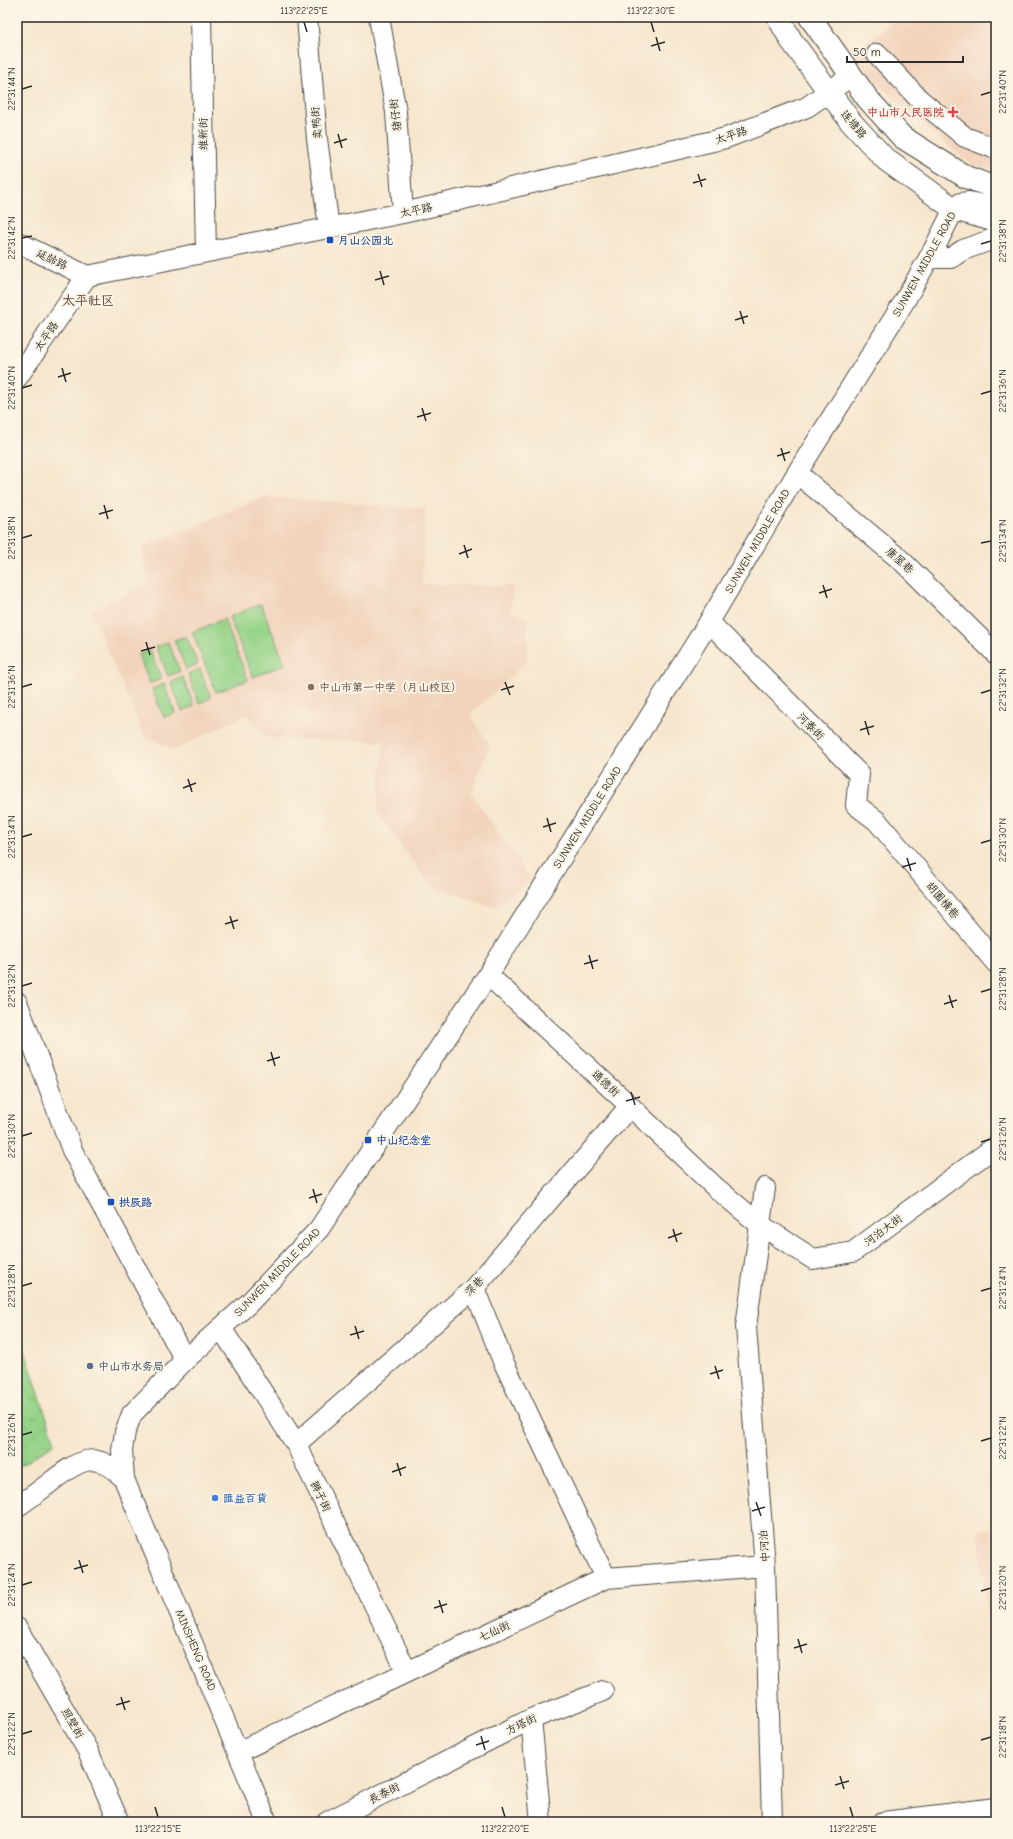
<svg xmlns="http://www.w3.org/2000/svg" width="1013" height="1839" viewBox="0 0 1013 1839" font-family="'Comic Neue','LXGW WenKai TC',sans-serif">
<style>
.built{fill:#f2d4be}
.grass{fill:#96d389;stroke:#607f5a}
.park{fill:url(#park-crowns);stroke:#607f5a}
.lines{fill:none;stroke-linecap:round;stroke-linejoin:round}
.minor-casing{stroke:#494743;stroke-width:22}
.major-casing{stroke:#494743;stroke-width:24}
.minor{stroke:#fff;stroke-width:20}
.major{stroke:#fff;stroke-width:22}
.ticks{fill:none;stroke:#2b2b2b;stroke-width:1.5}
.health-dot{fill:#e0444e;stroke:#fcf5e5;stroke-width:1.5}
.transit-dot{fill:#1a4fb4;stroke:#fcf5e5;stroke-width:1.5}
.education-dot{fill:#8d6e63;stroke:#fcf5e5;stroke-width:1.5}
.service-dot{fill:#5c6f8a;stroke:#fcf5e5;stroke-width:1.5}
.shop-dot{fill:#3f7fe0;stroke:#fcf5e5;stroke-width:1.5}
.labels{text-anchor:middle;stroke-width:4;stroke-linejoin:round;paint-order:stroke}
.health-label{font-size:11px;font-weight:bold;fill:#be3a42;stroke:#fcf5e5;text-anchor:end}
.street-label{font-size:11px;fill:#2b2b2b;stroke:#fcf5e5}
.transit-label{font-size:11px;font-weight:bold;fill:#164399;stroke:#fcf5e5;text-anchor:start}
.education-label{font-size:11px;font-weight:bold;fill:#785e54;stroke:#fcf5e5;text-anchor:start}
.service-label{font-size:11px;font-weight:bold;fill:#4e5e75;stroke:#fcf5e5;text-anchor:start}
.shop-label{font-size:11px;font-weight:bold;fill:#366cbe;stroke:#fcf5e5;text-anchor:start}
.quarter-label{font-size:13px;font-weight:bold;fill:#695045;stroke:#fcf5e5}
.neatline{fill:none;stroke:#2b2b2b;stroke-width:1.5}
.ticks-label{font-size:10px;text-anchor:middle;fill:#2b2b2b}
</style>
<defs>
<pattern id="park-crowns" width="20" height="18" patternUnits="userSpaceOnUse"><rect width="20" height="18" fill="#96d389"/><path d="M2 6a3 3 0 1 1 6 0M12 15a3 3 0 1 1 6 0" fill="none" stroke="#81b576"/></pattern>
</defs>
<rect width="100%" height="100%" fill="#fcf5e5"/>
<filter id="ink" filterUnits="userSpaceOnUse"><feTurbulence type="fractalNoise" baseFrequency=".025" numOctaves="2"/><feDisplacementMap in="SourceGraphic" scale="8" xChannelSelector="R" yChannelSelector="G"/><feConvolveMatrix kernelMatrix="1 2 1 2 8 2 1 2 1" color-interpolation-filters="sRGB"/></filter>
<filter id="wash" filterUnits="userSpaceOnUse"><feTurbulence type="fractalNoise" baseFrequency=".012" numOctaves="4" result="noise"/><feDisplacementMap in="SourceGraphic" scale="16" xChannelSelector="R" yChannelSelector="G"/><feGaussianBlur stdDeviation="0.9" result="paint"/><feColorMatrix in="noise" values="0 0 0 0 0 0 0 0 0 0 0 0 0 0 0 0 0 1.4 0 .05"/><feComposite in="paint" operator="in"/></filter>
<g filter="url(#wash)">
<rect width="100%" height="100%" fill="#f6e6cd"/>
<path class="built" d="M898,17H996V169L972,166L848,58Z
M263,497L425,508L422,584L513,586L510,611L528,618L527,661L470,715L490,746L471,793L531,880L495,907L431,886L377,813L384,742L267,738L247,714L174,750L144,736L91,611L148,583L142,548Z
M996,1527V1703L994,1664L978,1530Z"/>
<path class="grass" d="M261,604L285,664L253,677L229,617Z
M224,619L248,680L216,692L192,632Z
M186,636L198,664L186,669L174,640Z
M168,642L180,671L168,676L156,647Z
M150,650L161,679L150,683L138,655Z
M200,669L211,698L199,703L188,674Z
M183,677L194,706L182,711L171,682Z
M164,684L175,713L164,717L152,689Z"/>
<path class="park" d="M17,1327L55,1443L17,1468Z"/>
</g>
<g filter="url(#ink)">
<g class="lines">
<g class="minor-casing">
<path id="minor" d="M201,17L206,251
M307,17L317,139L329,228
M379,17L396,112L403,213
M877,54L920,100L965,137L996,149
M17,242L87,276
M936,245L937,255L938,258H951L963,250L996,238
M17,378L87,276L403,213L726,138L807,107L851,76
M797,473L903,562L996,654
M709,622L859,774L856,805L877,821L996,963
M488,975L630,1106L715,1187L759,1224L813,1259L853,1252L996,1146
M17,1002L72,1150L185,1360
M765,1188L746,1327L765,1566L772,1822
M474,1288L503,1361L606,1578
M221,1328L296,1444L407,1672
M296,1444L474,1288L630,1106
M17,1507C29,1498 41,1490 52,1481C80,1460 96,1448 124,1479
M17,1628L88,1751L119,1822
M531,1719L541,1822
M238,1752L606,1578L765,1566
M267,1822L124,1479L122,1450L125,1432L132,1414L185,1360L249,1303L319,1229L488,975L709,622L797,473L904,302L934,249L954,209L961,203L969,202L996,208
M327,1822L531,1719L603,1691
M883,1822L996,1808"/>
</g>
<g class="major-casing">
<path id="major" d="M778,17L791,40L851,122L885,159L954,209L996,221
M810,17L867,98L902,137L966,177L996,188"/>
</g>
<use href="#minor" class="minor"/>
<use href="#major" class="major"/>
</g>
</g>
<path class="ticks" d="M304,22L307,32M651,22L654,32M656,37L660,51M651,46L665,42M22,89L32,86M981,95L991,92M338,134L342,148M334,143L347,139M698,174L702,187M693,183L706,179M22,238L32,236M981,244L991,241M380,271L384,285M375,280L389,276M740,311L744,324M735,320L748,316M62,368L66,382M58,377L71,373M22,388L32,385M981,394L991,391M422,408L426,421M417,417L431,413M781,448L785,461M777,456L790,452M104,505L108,519M99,514L113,510M22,538L32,535M981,543L991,541M464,545L468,558M459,554L472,549M823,585L827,598M819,593L832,589M146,642L150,655M141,651L155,647M505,682L510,695M22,687L32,684M501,690L514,686M981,693L991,690M865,721L869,735M860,730L874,726M188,779L192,792M183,788L196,783M547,818L551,832M543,827L556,823M22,837L32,834M981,843L991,840M907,858L911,871M902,867L916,863M230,916L234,929M225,924L238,920M589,955L593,969M584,964L598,960M22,986L32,983M981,992L991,989M949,995L953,1008M944,1004L957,1000M271,1052L275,1066M267,1061L280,1057M631,1092L635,1105M626,1101L640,1097M22,1136L32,1133M981,1142L991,1139M313,1189L317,1203M309,1198L322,1194M673,1229L677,1242M668,1238L682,1233M22,1286L32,1283M981,1291L991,1288M355,1326L359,1339M350,1335L364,1331M715,1366L719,1379M710,1374L723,1370M22,1435L32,1432M981,1441L991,1438M397,1463L401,1476M392,1472L406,1467M756,1502L761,1516M752,1511L765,1507M79,1560L83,1573M74,1569L88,1565M22,1585L32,1582M981,1591L991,1588M439,1600L443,1613M434,1608L447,1604M798,1639L802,1653M794,1648L807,1644M121,1697L125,1710M116,1705L130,1701M22,1734L32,1731M481,1736L485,1750M981,1740L991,1737M476,1745L489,1741M840,1776L844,1789M835,1785L849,1781M155,1807L158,1817M502,1807L505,1817M850,1807L853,1817"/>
<path class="health-dot" d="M951 106h4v4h4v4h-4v4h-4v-4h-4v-4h4z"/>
<g class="transit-dot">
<rect x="326" y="236" width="8" height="8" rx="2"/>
<rect x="364" y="1136" width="8" height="8" rx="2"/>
<rect x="107" y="1198" width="8" height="8" rx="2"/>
</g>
<circle class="education-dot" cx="311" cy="687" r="4"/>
<circle class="service-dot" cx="90" cy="1366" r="4"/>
<circle class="shop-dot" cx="215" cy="1498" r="4"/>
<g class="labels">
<g class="health-label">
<text x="944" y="116">中山市人民医院</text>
</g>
<g class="street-label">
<text transform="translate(395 115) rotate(-97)" y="4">猪仔街</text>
<text transform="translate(316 123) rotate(-95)" y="4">卖鸭街</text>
<text transform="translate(854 124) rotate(50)" y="4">连塘路</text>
<text transform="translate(203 134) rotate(-91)" y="4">维新街</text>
<text transform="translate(731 135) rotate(-18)" y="4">太平路</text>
<text transform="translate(416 210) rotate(-13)" y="4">太平路</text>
<text transform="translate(52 259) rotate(25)" y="4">延龄路</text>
<text transform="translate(924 264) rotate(-61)" y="4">SUNWEN MIDDLE ROAD</text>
<text transform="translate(46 336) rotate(-56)" y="4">太平路</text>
<text transform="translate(757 541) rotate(-60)" y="4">SUNWEN MIDDLE ROAD</text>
<text transform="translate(900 560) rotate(42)" y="4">唐屋巷</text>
<text transform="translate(811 726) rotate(45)" y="4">河泰街</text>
<text transform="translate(587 817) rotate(-58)" y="4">SUNWEN MIDDLE ROAD</text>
<text transform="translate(943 900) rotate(50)" y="4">胡園橫巷</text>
<text transform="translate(606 1083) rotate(43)" y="4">通德街</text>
<text transform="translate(883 1230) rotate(-37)" y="4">河泊大街</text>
<text transform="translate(277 1272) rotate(-46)" y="4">SUNWEN MIDDLE ROAD</text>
<text transform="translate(474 1286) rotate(-46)" y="4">深巷</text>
<text transform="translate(321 1496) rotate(64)" y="4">狮子街</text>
<text transform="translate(764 1546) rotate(-94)" y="4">中河泊</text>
<text transform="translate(494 1631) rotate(-25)" y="4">七仙街</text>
<text transform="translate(196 1650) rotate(67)" y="4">MINSHENG ROAD</text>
<text transform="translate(73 1723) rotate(60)" y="4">照壁街</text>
<text transform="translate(521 1724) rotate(-26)" y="4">方塔街</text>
<text transform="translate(384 1793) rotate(-27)" y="4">長泰街</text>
</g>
<g class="transit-label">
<text x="338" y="244">月山公园北</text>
<text x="376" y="1144">中山纪念堂</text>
<text x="119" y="1206">拱辰路</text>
</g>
<g class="education-label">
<text x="319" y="691">中山市第一中学（月山校区）</text>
</g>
<g class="service-label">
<text x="98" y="1370">中山市水务局</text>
</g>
<g class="shop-label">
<text x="223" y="1502">匯益百貨</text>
</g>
<g class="quarter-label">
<text x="88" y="305">太平社区</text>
</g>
</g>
<rect width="1013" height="1839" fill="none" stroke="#fcf5e5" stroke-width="44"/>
<path d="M847 56v6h116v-6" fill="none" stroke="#2b2b2b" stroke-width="2"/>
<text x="853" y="56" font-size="12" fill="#2b2b2b" stroke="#fcf5e5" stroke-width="3" paint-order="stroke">50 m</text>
<rect x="22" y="22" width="969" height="1795" class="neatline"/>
<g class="ticks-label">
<text x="304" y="14">113°22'25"E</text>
<text x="651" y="14">113°22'30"E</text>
<text transform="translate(11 89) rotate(-90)" y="4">22°31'44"N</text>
<text transform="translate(1002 92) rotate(-90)" y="4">22°31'40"N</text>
<text transform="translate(11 238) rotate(-90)" y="4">22°31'42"N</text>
<text transform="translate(1002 241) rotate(-90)" y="4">22°31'38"N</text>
<text transform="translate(11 388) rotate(-90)" y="4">22°31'40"N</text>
<text transform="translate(1002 391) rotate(-90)" y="4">22°31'36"N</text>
<text transform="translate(11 538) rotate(-90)" y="4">22°31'38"N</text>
<text transform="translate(1002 541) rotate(-90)" y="4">22°31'34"N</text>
<text transform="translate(11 687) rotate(-90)" y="4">22°31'36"N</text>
<text transform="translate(1002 690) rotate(-90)" y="4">22°31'32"N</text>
<text transform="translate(11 837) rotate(-90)" y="4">22°31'34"N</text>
<text transform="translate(1002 840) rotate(-90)" y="4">22°31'30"N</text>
<text transform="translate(11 986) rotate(-90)" y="4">22°31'32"N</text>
<text transform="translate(1002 989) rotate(-90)" y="4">22°31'28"N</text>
<text transform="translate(11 1136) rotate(-90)" y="4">22°31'30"N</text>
<text transform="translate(1002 1139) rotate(-90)" y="4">22°31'26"N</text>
<text transform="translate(11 1286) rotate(-90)" y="4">22°31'28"N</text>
<text transform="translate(1002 1288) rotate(-90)" y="4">22°31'24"N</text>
<text transform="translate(11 1435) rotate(-90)" y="4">22°31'26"N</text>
<text transform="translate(1002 1438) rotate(-90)" y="4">22°31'22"N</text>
<text transform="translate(11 1585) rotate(-90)" y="4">22°31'24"N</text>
<text transform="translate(1002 1588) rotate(-90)" y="4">22°31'20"N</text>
<text transform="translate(11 1734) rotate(-90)" y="4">22°31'22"N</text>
<text transform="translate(1002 1737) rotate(-90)" y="4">22°31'18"N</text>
<text x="158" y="1832">113°22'15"E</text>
<text x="505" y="1832">113°22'20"E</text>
<text x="853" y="1832">113°22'25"E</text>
</g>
</svg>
